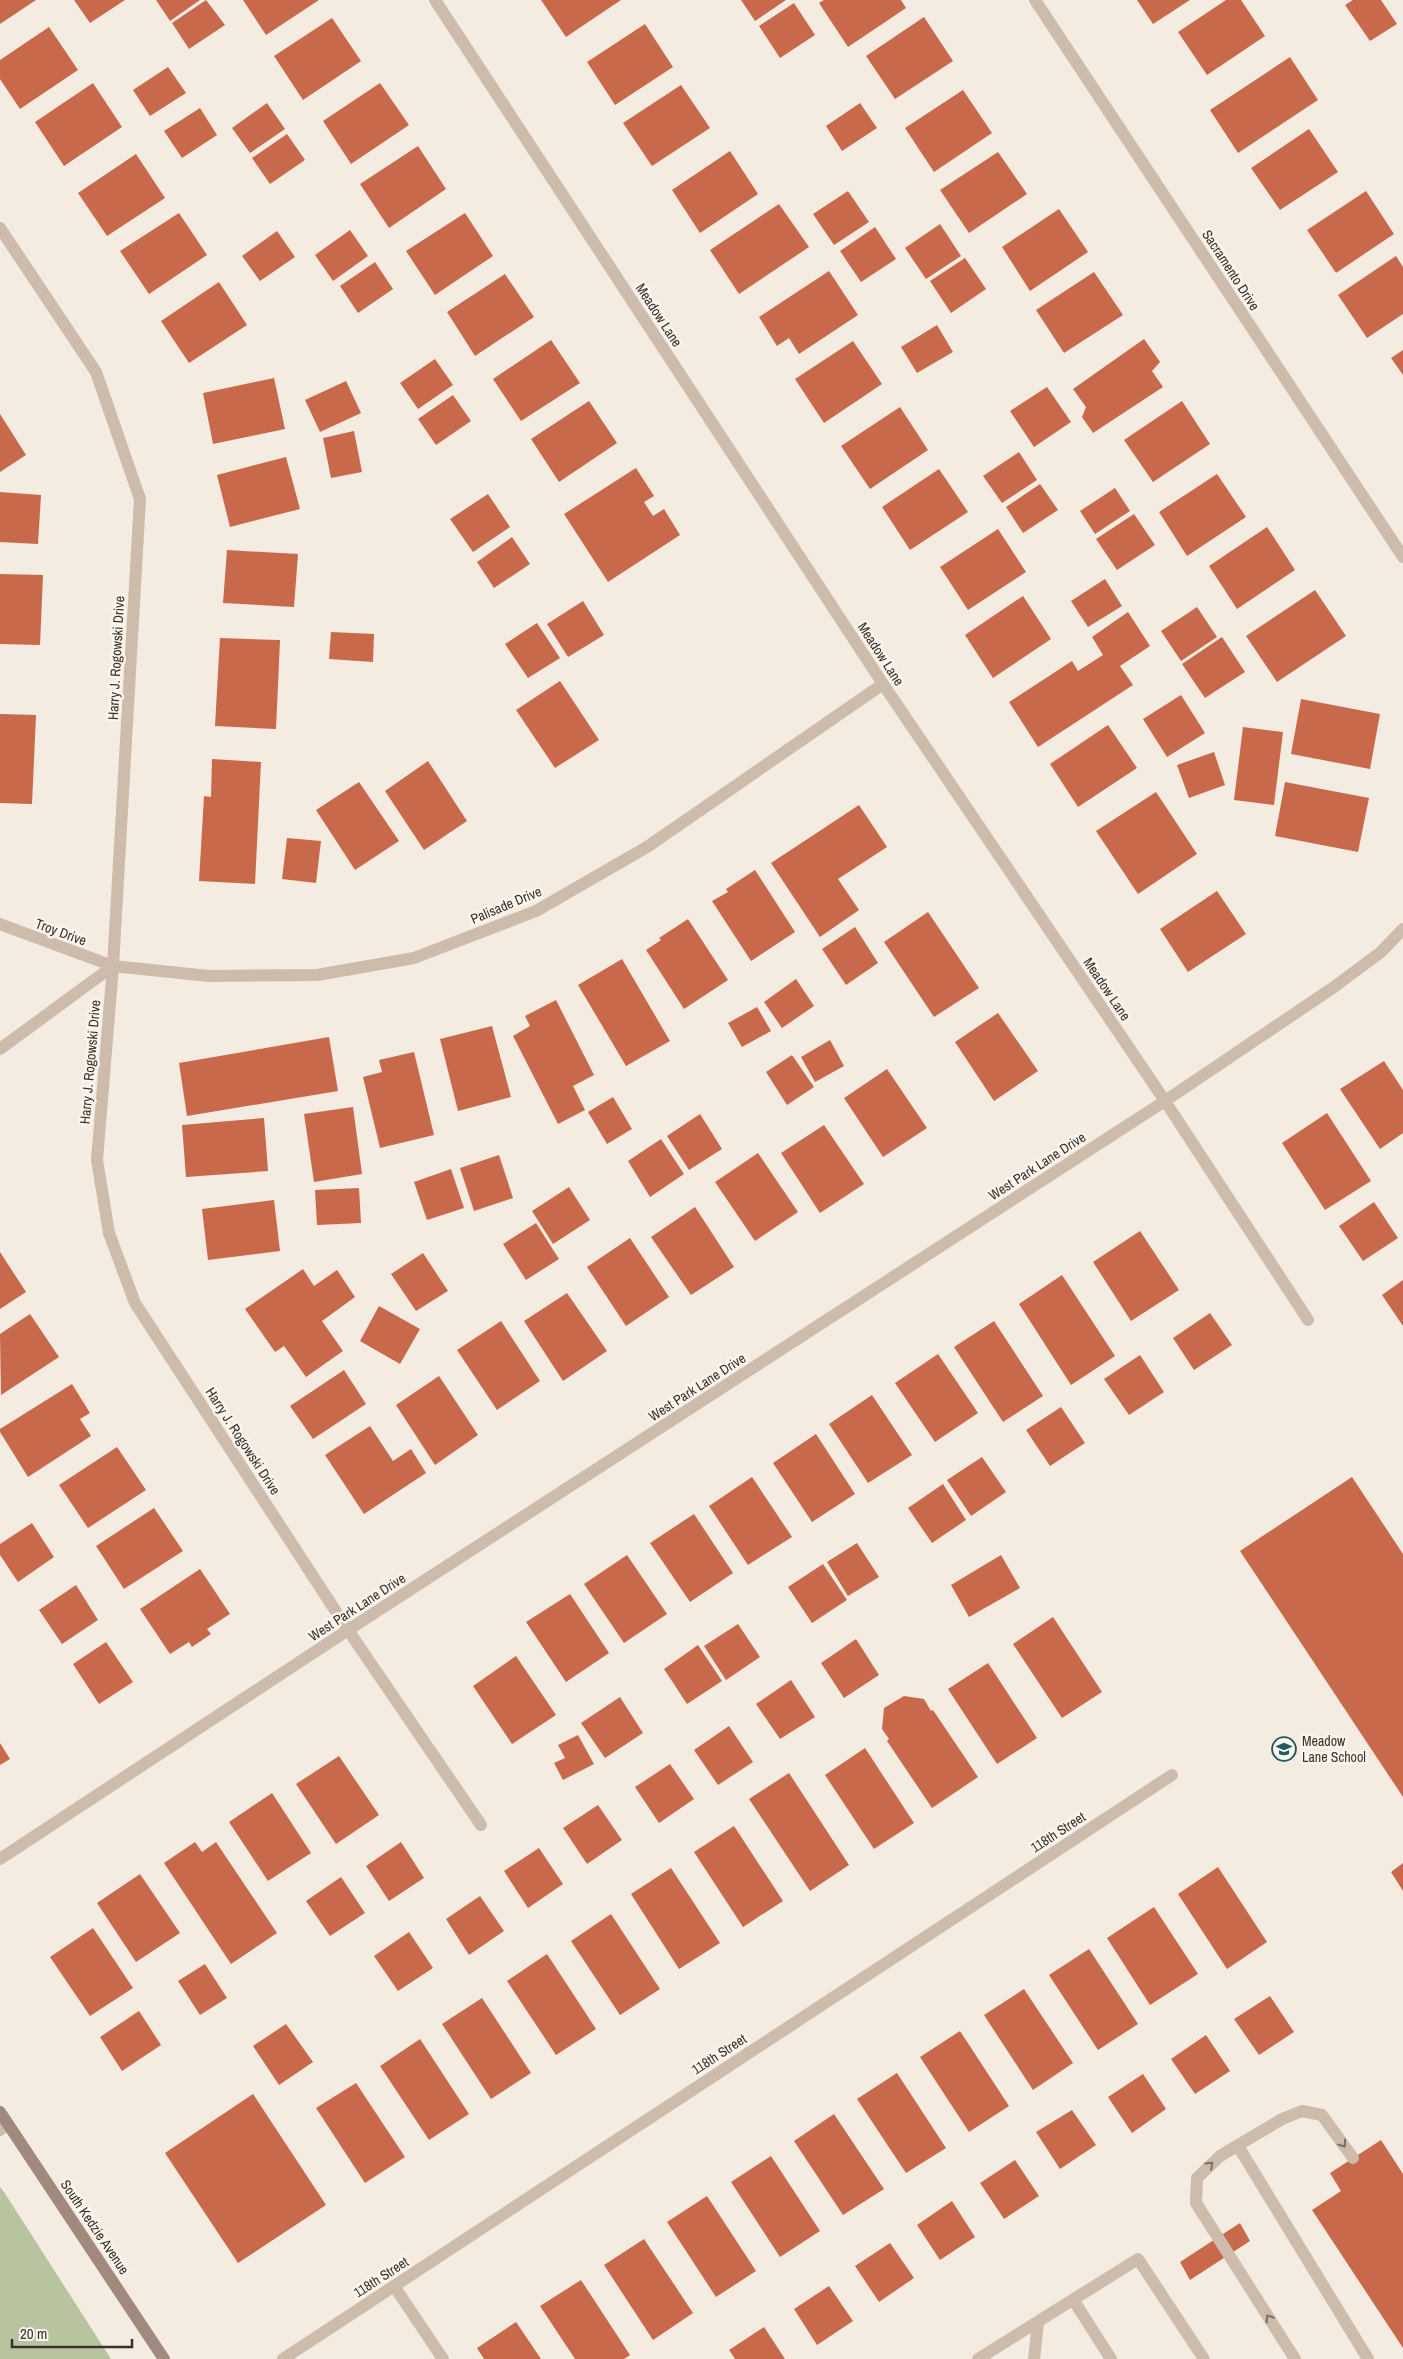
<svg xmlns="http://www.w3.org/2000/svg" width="1403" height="2359" viewBox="0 0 1403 2359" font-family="'Archivo Narrow',sans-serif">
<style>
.green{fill:#b8c4a0}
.building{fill:#c8694b}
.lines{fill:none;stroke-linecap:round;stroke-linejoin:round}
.service{stroke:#cdbbac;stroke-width:12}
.minor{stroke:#cdbbac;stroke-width:12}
.secondary{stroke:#a18a7d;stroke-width:12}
.oneway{stroke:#7d6f65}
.labels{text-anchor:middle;stroke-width:5;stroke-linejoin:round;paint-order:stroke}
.street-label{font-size:14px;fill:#3b302b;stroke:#fbf5ee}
.poi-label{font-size:14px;fill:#3b302b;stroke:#fbf5ee;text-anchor:start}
</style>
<rect width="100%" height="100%" fill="#f4ebe1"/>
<path class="green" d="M0,2187L4,2192L111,2359H0Z"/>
<path class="building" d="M0,0H36L0,24Z
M74,0H125L90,23Z
M156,0H200L170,21Z
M206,0L225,25L189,49L172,23Z
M243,0H319L266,35Z
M541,0H621L566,37Z
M741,0H786L755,21Z
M824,0H901L906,8L848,47L819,3Z
M1137,0H1190L1153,24Z
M1226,0H1241L1265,36L1207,75L1178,32Z
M1353,0H1381L1397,24L1370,41L1345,5Z
M794,3L815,35L780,58L759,26Z
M924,17L953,61L895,99L866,56Z
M332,18L361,61L303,100L274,56Z
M645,24L673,67L615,105L587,62Z
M49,27L78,70L20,109L0,79V60Z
M1290,57L1318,100L1238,153L1210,110Z
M168,67L186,93L150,116L133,90Z
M93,83L122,127L64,166L35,122Z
M380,83L409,125L351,164L323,121Z
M681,85L710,128L652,166L623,123Z
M963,90L992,133L934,172L905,128Z
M267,103L285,129L250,153L232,128Z
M860,103L877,128L842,151L826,126Z
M200,108L217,135L182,158L164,131Z
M1309,129L1338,172L1280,210L1251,168Z
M287,134L305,160L270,184L252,158Z
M418,146L446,189L389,228L360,184Z
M730,151L758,194L700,233L672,190Z
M998,152L1027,194L969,233L940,190Z
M136,154L165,198L107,236L78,193Z
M848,191L869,222L834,245L813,214Z
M1366,191L1394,234L1336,273L1307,230Z
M779,204L809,247L739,294L710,250Z
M1059,209L1088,252L1030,291L1002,247Z
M179,213L207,255L149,294L120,251Z
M465,213L493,256L435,295L406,251Z
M940,224L961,256L926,279L905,248Z
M875,227L896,259L861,282L840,251Z
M350,230L368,256L333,281L315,255Z
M277,231L295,257L260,281L242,256Z
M1396,256L1403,267V314L1367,338L1338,295Z
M965,258L986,289L951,313L930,281Z
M375,262L393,289L358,313L340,286Z
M829,271L858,315L799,354L789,338L777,346L759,317Z
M1094,272L1123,315L1064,353L1036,310Z
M505,274L534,317L475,356L447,312Z
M219,282L247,325L189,363L161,321Z
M937,325L953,352L917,373L901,347Z
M1144,339L1160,362L1152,371L1163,387L1093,433L1082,417L1086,407L1073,389Z
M551,340L580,383L521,421L493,379Z
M853,341L882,384L824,423L795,379Z
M1403,350V375L1391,358Z
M435,359L453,385L418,409L400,383Z
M274,378L285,429L213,444L203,393Z
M346,381L361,413L320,432L305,400Z
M1047,387L1071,422L1034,447L1010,411Z
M453,395L471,421L436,445L418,419Z
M589,401L617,443L559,482L531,439Z
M1182,401L1210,444L1153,482L1124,440Z
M900,407L928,450L870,489L841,446Z
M0,414L26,455L0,472Z
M354,431L362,472L331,478L323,438Z
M1019,452L1037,480L1002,503L983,476Z
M286,457L300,509L230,527L217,475Z
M636,468L654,496L644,502L653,516L664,509L680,535L608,582L564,514Z
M939,469L968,512L910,550L882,507Z
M1217,474L1246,517L1187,556L1159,512Z
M1040,484L1058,510L1023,533L1006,507Z
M1115,488L1130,511L1095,534L1080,511Z
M0,492L41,495L38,544L0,542Z
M488,494L510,527L473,552L450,519Z
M1134,514L1155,545L1117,570L1096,539Z
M1267,527L1295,570L1237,609L1209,566Z
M998,529L1026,572L968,610L940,567Z
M512,537L530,564L494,588L477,562Z
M227,550L298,554L294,607L223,603Z
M0,574L43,575L40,645L0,644Z
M1105,579L1122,606L1088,627L1071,601Z
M1315,590L1346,636L1277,682L1246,636Z
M1023,596L1051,639L993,678L965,635Z
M583,601L604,635L568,657L547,624Z
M1197,607L1217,637L1181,661L1161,631Z
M1128,612L1150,646L1120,666L1133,685L1038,747L1009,702L1072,661L1078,671L1103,655L1092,637Z
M537,623L560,658L528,678L505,644Z
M331,632L374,634L373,662L329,659Z
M1222,637L1245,672L1205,698L1182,664Z
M220,638L280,640L276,729L215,726Z
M560,681L599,740L555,768L516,710Z
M1181,695L1205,733L1167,757L1143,719Z
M1301,699L1380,714L1370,769L1291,754Z
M0,714L36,715L32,804L0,803Z
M1108,725L1137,768L1078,807L1050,764Z
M1243,727L1283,732L1274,805L1234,800Z
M1214,752L1225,785L1189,798L1177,765Z
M212,759L261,762L255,884L199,881L204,796L211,797Z
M428,761L467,821L424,850L385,791Z
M359,782L399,841L355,870L316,810Z
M1285,782L1369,798L1358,852L1275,836Z
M1156,792L1197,854L1138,894L1096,831Z
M859,805L887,847L838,879L859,910L820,937L771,863Z
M287,838L321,841L316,883L282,879Z
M755,870L795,932L751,961L712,901L728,892L726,889Z
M1217,891L1246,934L1188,972L1160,929Z
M928,912L979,988L934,1017L884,942Z
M688,919L728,980L684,1009L646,950L661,940L659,938Z
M855,927L878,963L846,985L822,949Z
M622,959L670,1041L626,1066L578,985Z
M796,979L814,1006L782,1028L764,1002Z
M556,1000L594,1075L573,1086L585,1110L558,1124L513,1036L530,1026L525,1016Z
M757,1007L771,1031L742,1047L728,1023Z
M998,1013L1038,1071L994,1101L955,1042Z
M492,1026L511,1097L458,1111L440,1039Z
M329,1037L338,1091L187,1116L179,1063Z
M830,1040L844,1066L815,1082L801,1057Z
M414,1052L434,1135L380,1148L363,1077L382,1072L379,1060Z
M792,1055L814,1087L787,1105L766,1072Z
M1384,1061L1403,1090V1133L1380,1149L1340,1089Z
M887,1069L927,1128L883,1157L844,1098Z
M613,1097L632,1129L607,1144L588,1112Z
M353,1107L362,1174L314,1182L304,1114Z
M1327,1113L1371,1181L1325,1210L1282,1143Z
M700,1114L722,1149L689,1170L667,1136Z
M264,1118L268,1171L186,1177L182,1125Z
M824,1125L864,1184L820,1213L781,1153Z
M661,1139L684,1174L650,1197L628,1161Z
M758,1153L798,1212L755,1241L715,1182Z
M499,1155L513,1198L474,1211L460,1168Z
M451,1169L464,1208L427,1220L414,1182Z
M569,1187L590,1220L553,1244L532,1211Z
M359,1188L361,1223L317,1225L315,1190Z
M274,1200L280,1251L208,1260L202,1209Z
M1374,1202L1398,1238L1363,1261L1339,1226Z
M695,1207L734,1267L691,1295L651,1237Z
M536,1223L559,1259L526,1280L503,1244Z
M1140,1231L1179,1290L1131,1321L1093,1262Z
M630,1238L669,1297L626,1326L587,1267Z
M0,1252L26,1292L0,1309Z
M423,1253L448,1291L416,1311L391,1274Z
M303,1269L314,1286L337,1270L355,1297L322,1321L343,1351L306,1377L284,1346L275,1352L245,1309Z
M1062,1275L1115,1356L1071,1385L1019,1304Z
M1403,1280V1326L1382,1295Z
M567,1293L607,1351L563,1381L524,1321Z
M379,1306L420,1329L400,1364L360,1341Z
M1210,1313L1232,1345L1194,1370L1173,1338Z
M30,1314L59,1357L1,1395L0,1334Z
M501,1321L540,1381L497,1410L457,1350Z
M994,1321L1043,1396L1003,1422L954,1347Z
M938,1354L978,1413L935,1442L895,1383Z
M1140,1355L1164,1392L1129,1415L1104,1379Z
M344,1370L366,1404L313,1439L290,1406Z
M439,1376L478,1435L435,1465L396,1405Z
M72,1384L90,1413L80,1419L91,1436L28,1477L0,1432V1429Z
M872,1395L912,1455L868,1483L829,1424Z
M1061,1407L1085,1443L1050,1466L1026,1430Z
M370,1426L393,1461L411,1449L426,1473L364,1514L325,1455Z
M816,1434L855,1494L812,1522L773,1463Z
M117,1447L146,1490L88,1528L59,1485Z
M982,1457L1006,1492L971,1516L947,1480Z
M752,1477L792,1537L748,1565L709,1506Z
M1352,1477L1403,1554V1797L1240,1551Z
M943,1484L966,1520L932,1543L908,1508Z
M154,1508L183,1551L124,1589L96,1546Z
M694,1514L733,1573L690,1602L650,1543Z
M32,1523L54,1557L18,1582L0,1555V1544Z
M857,1543L879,1577L848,1596L827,1562Z
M627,1555L667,1614L624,1643L584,1584Z
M1001,1555L1020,1588L969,1617L951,1585Z
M823,1564L847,1600L812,1623L788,1587Z
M200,1569L230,1614L207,1629L211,1634L192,1647L189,1642L170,1654L140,1609Z
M76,1585L98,1620L62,1644L39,1610Z
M570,1594L609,1653L566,1682L526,1622Z
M1053,1617L1102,1692L1062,1718L1013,1644Z
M738,1624L760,1657L726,1680L704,1646Z
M856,1639L879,1675L844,1698L821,1663Z
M106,1642L133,1682L99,1704L73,1664Z
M698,1645L722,1681L687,1704L664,1669Z
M516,1656L556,1715L512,1744L473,1686Z
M988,1663L1037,1738L997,1764L948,1689Z
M791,1680L815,1717L780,1739L756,1704Z
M904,1696L924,1699L931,1711L933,1710L978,1777L932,1808L887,1741L889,1739L882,1729L884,1708Z
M620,1697L643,1733L605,1758L581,1723Z
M729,1726L753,1762L718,1785L694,1750Z
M578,1735L594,1764L563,1780L554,1763L565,1758L558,1745Z
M0,1743L10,1759L0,1765Z
M865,1748L914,1823L874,1849L825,1775Z
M339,1756L379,1815L336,1844L296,1784Z
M670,1764L694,1799L659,1823L635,1787Z
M789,1773L849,1865L810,1891L749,1799Z
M272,1793L311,1853L268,1881L229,1822Z
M598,1805L622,1840L587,1864L563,1828Z
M734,1826L783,1901L743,1927L694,1852Z
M195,1842L202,1852L216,1842L277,1933L231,1964L164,1863Z
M401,1842L424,1878L389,1901L366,1866Z
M539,1848L563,1884L528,1908L504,1871Z
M1403,1863V1891L1391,1872Z
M1218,1867L1267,1942L1227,1969L1178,1894Z
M671,1868L720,1943L679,1969L631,1894Z
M140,1874L180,1933L136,1962L97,1903Z
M341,1877L365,1913L330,1936L306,1901Z
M480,1896L504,1931L469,1955L446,1919Z
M1154,1907L1198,1974L1150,2005L1107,1938Z
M611,1914L660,1989L620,2015L571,1941Z
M93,1928L133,1988L90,2016L50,1957Z
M409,1932L433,1968L398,1991L374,1956Z
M1089,1949L1138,2024L1098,2050L1049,1975Z
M547,1954L596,2029L556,2055L507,1981Z
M205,1964L227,1998L200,2015L178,1981Z
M1024,1989L1073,2063L1033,2090L984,2015Z
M1270,1996L1294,2032L1259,2055L1234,2019Z
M482,1998L531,2073L491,2099L442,2024Z
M139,2011L161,2045L122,2071L100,2037Z
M286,2024L313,2062L279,2085L253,2046Z
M960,2031L1009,2106L969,2132L920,2057Z
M1206,2035L1230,2071L1195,2094L1171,2059Z
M420,2039L469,2114L429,2140L380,2066Z
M897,2073L946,2148L906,2173L857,2099Z
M1143,2074L1166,2109L1132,2133L1108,2097Z
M356,2083L405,2157L365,2183L316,2108Z
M253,2094L326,2205L238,2263L165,2153Z
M1072,2110L1096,2145L1060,2169L1036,2132Z
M834,2114L884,2189L843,2215L794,2141Z
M1381,2140L1403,2174V2348L1312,2210L1341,2191L1330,2173Z
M771,2156L820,2231L780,2257L731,2182Z
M1015,2160L1039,2196L1004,2219L980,2183Z
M707,2196L756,2271L716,2297L667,2222Z
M952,2201L975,2237L940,2260L917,2225Z
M1240,2223L1250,2241L1190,2280L1180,2262Z
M644,2239L693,2313L653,2340L604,2265Z
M890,2243L914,2278L879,2302L855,2266Z
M581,2280L630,2355L624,2359H575L540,2306Z
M829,2286L853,2321L817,2345L794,2309Z
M516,2322L541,2359H484L477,2348Z
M764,2327L785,2359H735L729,2350Z"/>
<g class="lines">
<path class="service" d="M0,1049L113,966
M0,2130L8,2124
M1238,2146L1368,2359
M394,2286L443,2359
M1074,2301L1111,2359
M978,2359L1138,2259L1204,2359
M1034,2359L1038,2323
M1295,2359L1196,2203L1197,2178L1220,2156L1282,2119L1302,2111L1322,2115L1353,2158"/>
<path class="minor" d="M435,0L883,684L1165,1101L1308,1320
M1035,0L1403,557
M0,228L96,372L140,499L113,966L97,1160L109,1233L135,1303L348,1630L481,1825
M0,924L113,966L209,976L317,975L414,958L536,911L647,847L883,684
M0,1859L348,1630L1165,1101L1334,987L1381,952L1403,929
M283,2359L1172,1775"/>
<path class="secondary" d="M0,2112L164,2359"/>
</g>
<defs><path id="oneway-chevron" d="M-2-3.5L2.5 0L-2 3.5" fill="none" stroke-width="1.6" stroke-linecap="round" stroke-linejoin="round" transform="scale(1.25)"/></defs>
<g class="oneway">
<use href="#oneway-chevron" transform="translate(1343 2144) rotate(54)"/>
<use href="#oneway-chevron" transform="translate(1210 2165) rotate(-43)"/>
<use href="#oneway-chevron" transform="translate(1269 2318) rotate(-122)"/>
</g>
<defs>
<g id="school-ring" transform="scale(1.25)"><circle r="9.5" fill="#fbf5ee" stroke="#1f5a5e" stroke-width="1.5"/><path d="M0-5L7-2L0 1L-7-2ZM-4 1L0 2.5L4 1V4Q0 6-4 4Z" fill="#1f5a5e"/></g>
</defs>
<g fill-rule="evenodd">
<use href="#school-ring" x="1284" y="1749"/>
</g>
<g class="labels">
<g class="street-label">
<text transform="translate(1231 270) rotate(57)" y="5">Sacramento Drive</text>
<text transform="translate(659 315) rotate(57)" y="5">Meadow Lane</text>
<text transform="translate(881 654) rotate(57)" y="5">Meadow Lane</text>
<text transform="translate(116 658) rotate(-87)" y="5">Harry J. Rogowski Drive</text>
<text transform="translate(506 905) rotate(-23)" y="5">Palisade Drive</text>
<text transform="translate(61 932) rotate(20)" y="5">Troy Drive</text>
<text transform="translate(1107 989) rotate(56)" y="5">Meadow Lane</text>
<text transform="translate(90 1062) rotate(-85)" y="5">Harry J. Rogowski Drive</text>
<text transform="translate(1037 1166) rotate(-33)" y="5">West Park Lane Drive</text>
<text transform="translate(697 1387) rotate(-33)" y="5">West Park Lane Drive</text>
<text transform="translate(243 1441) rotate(57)" y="5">Harry J. Rogowski Drive</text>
<text transform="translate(357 1607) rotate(-33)" y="5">West Park Lane Drive</text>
<text transform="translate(1058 1832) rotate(-33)" y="5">118th Street</text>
<text transform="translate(719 2054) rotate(-33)" y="5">118th Street</text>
<text transform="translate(95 2227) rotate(56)" y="5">South Kedzie Avenue</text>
<text transform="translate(381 2277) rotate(-33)" y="5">118th Street</text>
</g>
<g class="poi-label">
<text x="1302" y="1746">Meadow<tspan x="1302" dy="16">Lane School</tspan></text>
</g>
</g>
<path d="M12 2339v8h120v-8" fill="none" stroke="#3b302b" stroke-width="2.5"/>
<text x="20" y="2339" font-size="15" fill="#3b302b" stroke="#fbf5ee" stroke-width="4" paint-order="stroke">20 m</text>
</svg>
